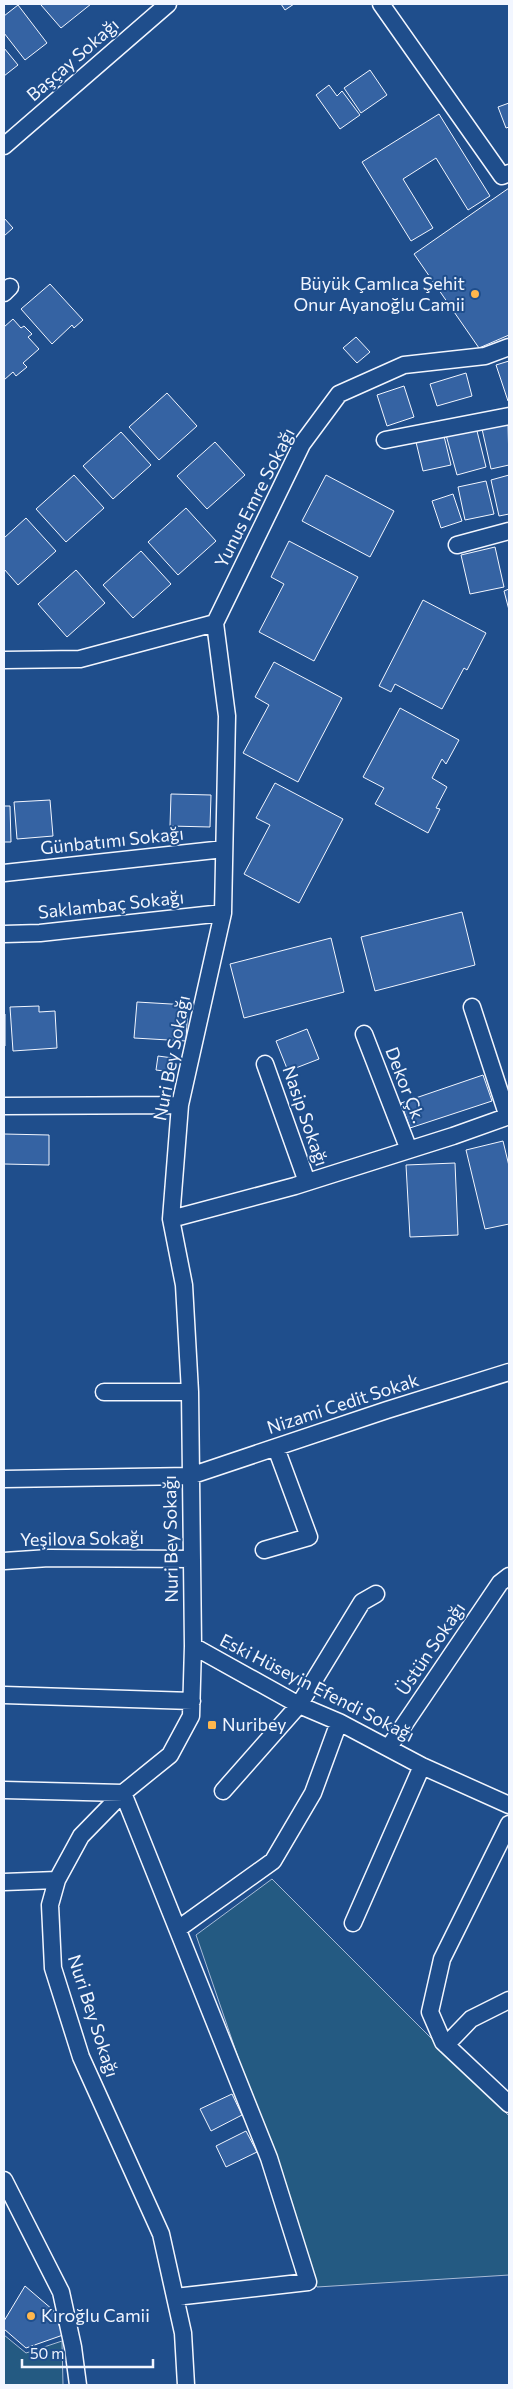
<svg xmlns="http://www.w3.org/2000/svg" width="513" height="2389" viewBox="0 0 513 2389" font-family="Commissioner,sans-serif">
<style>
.green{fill:#245a82;stroke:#a8bbd7}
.building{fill:#3563a3;stroke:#f2f6ff}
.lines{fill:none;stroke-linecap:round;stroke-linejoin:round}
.street-casing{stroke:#f2f6ff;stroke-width:19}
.street{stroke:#1f4e8c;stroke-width:16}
.poi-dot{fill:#ffb74d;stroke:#1f4e8c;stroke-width:2}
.labels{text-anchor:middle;stroke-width:4;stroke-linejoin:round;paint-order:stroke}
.street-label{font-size:18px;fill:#f2f6ff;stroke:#1f4e8c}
.poi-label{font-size:18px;fill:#f2f6ff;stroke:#1f4e8c;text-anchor:start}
</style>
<rect width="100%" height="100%" fill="#1f4e8c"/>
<path class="green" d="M272,1879L509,2116V2275L317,2287L196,1935Z
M4,2335L26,2353L62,2341L63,2385H4Z"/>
<path class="building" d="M43,4H91L61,28L41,5Z
M281,4H294L285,10Z
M18,5L47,43L25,60L4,33V16Z
M4,48L18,65L4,76Z
M370,70L387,95L361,113L344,88Z
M329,85L337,96L342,91L360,115L340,129L316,95Z
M509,103V127L506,128L498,107Z
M439,114L490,196L468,210L436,158L403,179L433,228L411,241L362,162Z
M509,188V335L479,348L414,254Z
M4,218L13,228L4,236Z
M50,284L83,320L74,328L72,325L52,344L21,309Z
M13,319L21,328L24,326L32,334L28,337L39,349L23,363L27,367L16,376L13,372L4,380V327Z
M356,337L370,352L357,363L343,348Z
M509,361V401H508L496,365Z
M466,373L472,396L437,406L430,384Z
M404,386L414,417L387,426L377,395Z
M167,393L197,426L159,460L129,427Z
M508,423L509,465L491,469L482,429Z
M476,427L486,467L457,475L446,435Z
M121,432L151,465L113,499L83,466Z
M443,432L451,465L423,471L415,438Z
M215,442L245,475L207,509L177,476Z
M74,475L104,508L66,542L36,509Z
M326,475L394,511L370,557L302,521Z
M509,475V514L499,516L491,480Z
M486,481L494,514L465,520L458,487Z
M453,494L462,521L441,528L432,501Z
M186,508L216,541L178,575L148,542Z
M26,518L56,551L18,585L4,569V538Z
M289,541L358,577L314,661L259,632L284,584L271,577Z
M495,547L504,587L470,594L461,555Z
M141,551L171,584L133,618L103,585Z
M76,570L105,603L67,637L38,604Z
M509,589V610L504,591Z
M423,600L486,633L467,670L464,668L442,709L395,684L391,692L379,686Z
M274,662L342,698L298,782L243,753L269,705L255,697Z
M400,708L459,740L446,764L442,759L432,778L447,787L436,808L440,809L428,833L375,804L384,788L363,777Z
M275,783L343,819L299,903L244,874L270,825L256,818Z
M171,794L211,795L210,827L170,826Z
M50,800L53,836L17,839L14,802Z
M4,806H10L11,842H4Z
M462,912L475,965L375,991L361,937Z
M331,938L344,992L244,1018L230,964Z
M137,1002L188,1005L186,1041L134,1038Z
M39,1006V1012L55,1011L57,1048L13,1051L10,1007Z
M4,1014H5V1046H4Z
M307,1029L319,1059L288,1071L276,1041Z
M158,1056L173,1058L171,1072L156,1070Z
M483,1075L492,1101L410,1128L401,1103Z
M4,1134L49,1135V1165L4,1164Z
M503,1141L509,1166V1224L485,1229L466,1150Z
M455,1163L458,1235L410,1237L406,1165Z
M232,2094L242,2115L211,2131L200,2109Z
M246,2131L257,2152L226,2167L216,2146Z
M25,2286L53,2310L63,2335L26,2348L4,2329V2321Z"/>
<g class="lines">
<g class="street-casing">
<path id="street" d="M381,4L502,176L509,173
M4,146L168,4
M4,293L10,287
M385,440L509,416
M457,545L509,531
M215,623L302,444L339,394L404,365L485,356L509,347
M4,660L80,659L215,623
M4,873L224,849
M4,934L40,933L223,913
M472,1007L508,1117
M364,1034L409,1150
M265,1064L307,1182
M4,1106L180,1105
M171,1219L295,1186L453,1136L509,1116
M104,1392H190
M4,1479L190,1476L387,1410L509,1372
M264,1550L309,1537L276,1448
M4,1561L49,1558L192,1559
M193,1646L299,1705L339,1722L422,1766L509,1805
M4,1695L192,1701
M389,1747L500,1583L509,1576
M4,1790L123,1793
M223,1791L299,1705L362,1602L376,1594
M123,1793L269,2158L308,2282L175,2297
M509,1824L442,1959L430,2012L443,2042L509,2104
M4,1882L57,1880
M353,1923L422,1766
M178,1929L273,1861L313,1793L339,1722
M446,2045L471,2019L509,2000
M4,2180L61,2292L73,2347L78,2385
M186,2385L183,2333L161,2234L81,2057L53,1968L50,1905L57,1880L81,1836L123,1793L170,1755L191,1716L193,1646L190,1392L184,1285L171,1219L180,1105L223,913L227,716L215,623"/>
</g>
<use href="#street" class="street"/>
</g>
<g class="poi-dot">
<circle cx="475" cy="294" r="5"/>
<rect x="207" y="1720" width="10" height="10" rx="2.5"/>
<circle cx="31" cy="2316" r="5"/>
</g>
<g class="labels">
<g class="street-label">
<text transform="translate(73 60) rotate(-41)" y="6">Başçay Sokağı</text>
<text transform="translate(255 498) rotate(-63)" y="6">Yunus Emre Sokağı</text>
<text transform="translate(112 841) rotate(-6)" y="6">Günbatımı Sokağı</text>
<text transform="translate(111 905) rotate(-6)" y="6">Saklambaç Sokağı</text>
<text transform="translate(172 1058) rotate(-79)" y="6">Nuri Bey Sokağı</text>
<text transform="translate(405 1085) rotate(69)" y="6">Dekor Çk.</text>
<text transform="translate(305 1116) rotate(71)" y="6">Nasip Sokağı</text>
<text transform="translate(343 1404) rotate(-18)" y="6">Nizami Cedit Sokak</text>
<text transform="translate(82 1539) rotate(-1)" y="6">Yeşilova Sokağı</text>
<text transform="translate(171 1539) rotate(-91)" y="6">Nuri Bey Sokağı</text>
<text transform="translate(431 1649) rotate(-56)" y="6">Üstün Sokağı</text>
<text transform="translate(317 1688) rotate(27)" y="6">Eski Hüseyin Efendi Sokağı</text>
<text transform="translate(93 2016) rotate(72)" y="6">Nuri Bey Sokağı</text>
</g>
<g class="poi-label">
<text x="465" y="290" text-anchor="end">Büyük Çamlıca Şehit<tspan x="465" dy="21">Onur Ayanoğlu Camii</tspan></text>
<text x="222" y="1731">Nuribey</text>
<text x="41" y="2322">Kıroğlu Camii</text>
</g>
</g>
<rect width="513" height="2389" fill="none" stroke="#f2f6ff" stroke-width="10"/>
<path d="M22 2359v8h131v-8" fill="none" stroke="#f2f6ff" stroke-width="2.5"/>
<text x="30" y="2359" font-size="15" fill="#f2f6ff" stroke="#1f4e8c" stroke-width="4" paint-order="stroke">50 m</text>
</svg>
